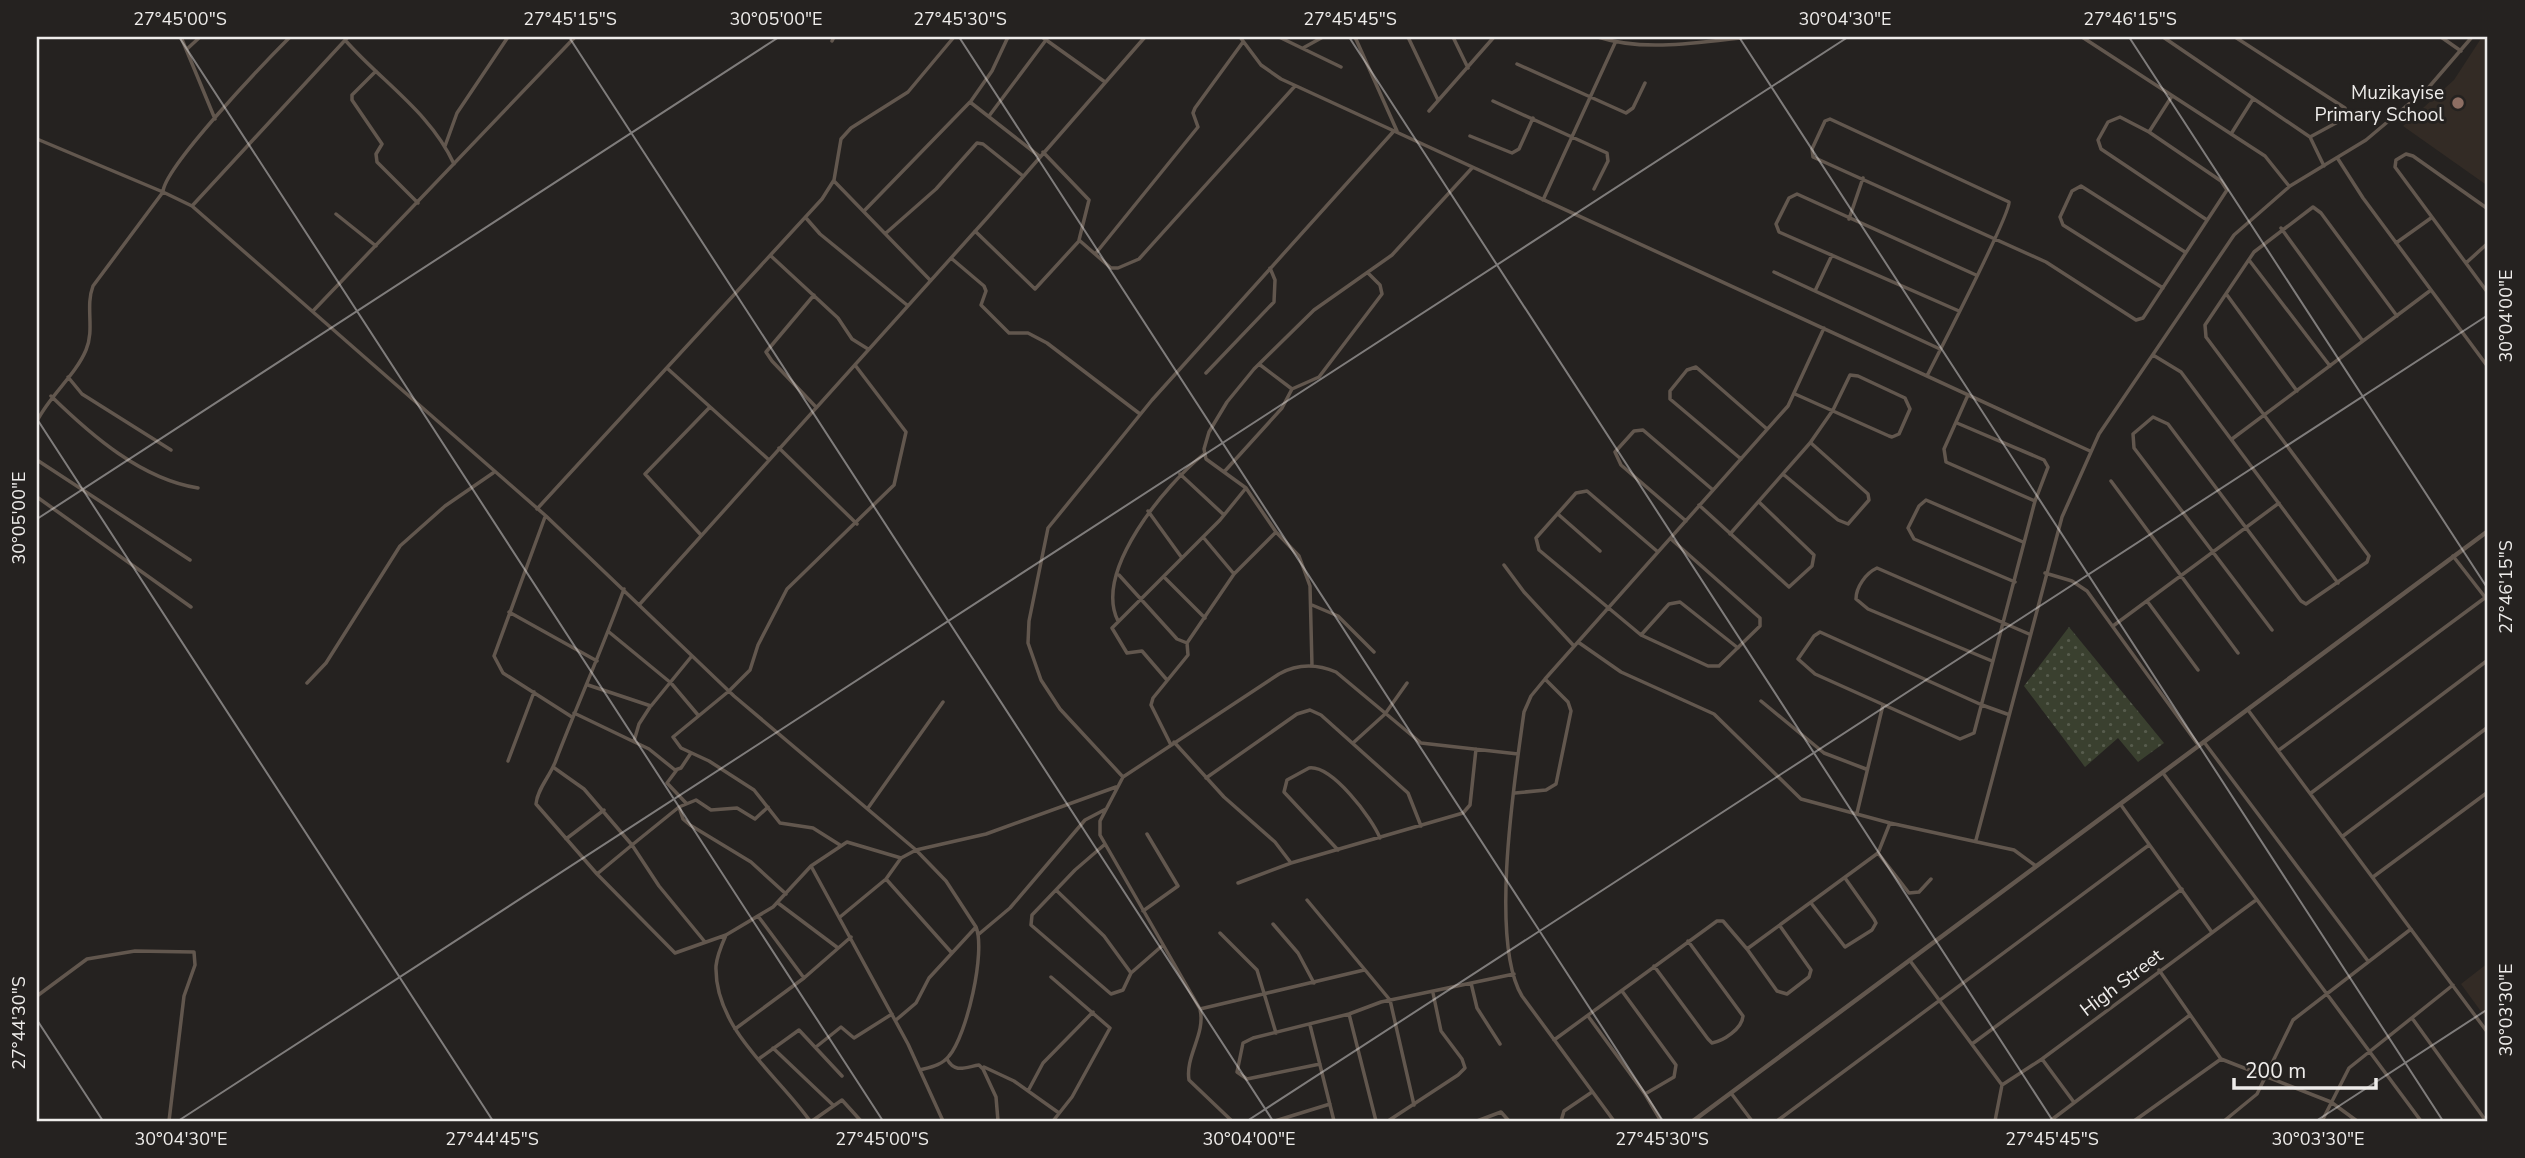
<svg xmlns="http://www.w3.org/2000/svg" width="2525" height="1158" viewBox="0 0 2525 1158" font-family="'Nunito Sans',sans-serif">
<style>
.built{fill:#332b25}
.garden{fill:url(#garden-dots)}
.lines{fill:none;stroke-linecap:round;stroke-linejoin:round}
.minor{stroke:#62574e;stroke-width:3.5}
.tertiary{stroke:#62574e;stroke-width:4.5}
.ticks{fill:none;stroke:#eeecea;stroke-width:2;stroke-opacity:0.45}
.education-dot{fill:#8d6e63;stroke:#252220;stroke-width:2.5}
.labels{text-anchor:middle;stroke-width:6;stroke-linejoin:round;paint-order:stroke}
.poi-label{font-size:19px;fill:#eeecea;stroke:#252220;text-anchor:end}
.street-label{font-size:19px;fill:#eeecea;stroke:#252220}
.neatline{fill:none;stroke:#eeecea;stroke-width:2.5}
.ticks-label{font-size:18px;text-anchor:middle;fill:#eeecea}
</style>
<defs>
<pattern id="garden-dots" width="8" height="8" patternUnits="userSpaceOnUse" patternTransform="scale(1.75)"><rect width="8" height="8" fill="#3a402f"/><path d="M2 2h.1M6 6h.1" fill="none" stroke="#575c4d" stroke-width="1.8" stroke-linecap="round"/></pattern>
</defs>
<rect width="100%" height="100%" fill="#252220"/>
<path class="built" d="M2482,37H2488V186L2403,126L2454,80Z
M2488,963V1021L2461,984Z"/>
<path class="garden" d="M2069,627L2164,743L2138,762L2118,738L2085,767L2024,686Z"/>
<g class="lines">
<path class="minor" d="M181,37L215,119
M1042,37L1105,82
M1240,37L1261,65L1281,79L2090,451
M1279,37L1341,67
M1355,37L1397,131
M1408,37L1438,100
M1453,37L1468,68
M1598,37C1647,53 1701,41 1752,37
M2082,37L2265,156L2289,186
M2163,37L2310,137L2347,117L2345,108L2235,37
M2441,37L2461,51
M345,40C382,82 430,112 454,164
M832,41L834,37
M1303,48L1323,37
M187,49L200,37
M1517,64L1626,113L1633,108L1645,83
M376,71L352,95V100L382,144L376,154L377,162L418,203
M971,101L992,71L1008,37
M1493,101L1607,153L1608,161L1594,189
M1429,111L1494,37
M989,116L1046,40
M2149,132L2172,96
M2231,134L2253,99
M1470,136L1512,153L1519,149L1533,118
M2310,137L2324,166
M37,139L163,192C164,167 267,60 290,37
M445,146L457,113L508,37
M1043,152L1089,200L1079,240L1111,268H1118L1139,259L1295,86
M2338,159L2363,198L2488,367
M834,181L930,280
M1543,200L1615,43
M192,206L546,516L734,696L916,850L946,881L976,927L929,978L916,1003L896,1020
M2488,209L2413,156L2406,154L2396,160L2395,167L2488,293
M864,211L970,102L1039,156
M336,214L376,246
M806,218L820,234L907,305
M1849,219L1863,178
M2281,228L2362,340
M975,231L1035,289L1079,241
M886,233L936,189L977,143L983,144L1023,176
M2396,243L2431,218
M1096,253L1198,127L1193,113L1195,108L1243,42
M771,256L838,318L852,339L868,349
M951,258L984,286L986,291L981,305L1009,333H1028L1047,343L1140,414
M2249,260L2330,366
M2466,263L2488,243
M1774,272L1940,349
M2163,288L2063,225L2060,217L2072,191L2081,186L2185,252
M1815,291L1832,255
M814,295L766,352L772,361L815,406
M2227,295L2297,391
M313,311L575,37
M1959,311L1779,232L1776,224L1789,198L1797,194L1976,275
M2153,355L2181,372L2338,583
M1259,364L1292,389L1319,377L1382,294L1380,285L1368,273
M668,369L769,460
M1206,373L1274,302L1275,280L1270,268
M1927,376C1938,354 2011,213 2009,202L1830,119L1825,121L1812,149L1813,157L2046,262L2136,320L2143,318L2227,190L2221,181L2149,132L2120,117L2108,122L2098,140L2101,149L2207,220
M68,377L82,394L171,450
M1968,395L1944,449L1946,462L2035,501
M51,396C91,435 141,479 198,488
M37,421C50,395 75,376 86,350C95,329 85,307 93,286L163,192L192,206L348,37
M1957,423L2044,460L2048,467L2035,501L1974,733L1960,739L1815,674L1798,659L1814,636L1820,632L1982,705L2007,714
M2232,439L2431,290
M779,448L857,524
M1741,459L1670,399V391L1687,370L1696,367L1767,429
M37,460L190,560
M1224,472L1282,408L1292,389
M1180,474L1224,515
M1783,474L1838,520L1848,524L1869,500L1868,494L1811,443
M2111,481L2238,653
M37,497L191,607
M1699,505L1789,587L1812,566L1814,555L1759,502
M537,509L822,199L834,180L841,139L851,128L908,92L954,37
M1148,511L1182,558
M1559,515L1600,551
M545,517L494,656L503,673L572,717
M1686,521L1621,465L1615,452L1634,431L1643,430L1713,490
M1730,534L1810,443L1833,410L1850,375L1858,376L1905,398L1910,409L1899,434L1892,437L1889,436L1795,394
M701,535L645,474L710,407
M1203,537L1234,574
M1658,552L1587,491L1576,493L1536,538L1539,550L1641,635L1708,666H1719L1760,626V618L1671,539
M2453,556L2488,601
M1504,565L1524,592L1574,646
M2045,573L2072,581L2087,591L2199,746
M1119,575L1177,639L1187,643L1234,574L1276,532
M1164,577L1205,618
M2015,582L1914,539L1908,528L1919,506L1926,500L2023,542
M624,589C603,647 578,703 556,760C551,775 537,789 536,804L597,874L675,953L726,935L773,907L811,866L847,842L901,858L916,850L986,834L1116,787
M2147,601L2198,670
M639,605L987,218L1145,37
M1312,605L1338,616L1374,652
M509,612L597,661
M1118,621C1093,571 1166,484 1204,454
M2113,626L2279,503
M2272,630L2134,448L2133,434L2153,417L2168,424L2301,601L2306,604L2367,562L2369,556L2206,337L2205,325L2254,252L2313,207L2321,213L2397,316
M609,632L671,683L698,715
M1641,635L1669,604L1680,602L1738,648
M1578,642L1621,672L1714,714L1801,799L1890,823L2014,850L2036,866
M1992,661L1868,609L1856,599C1856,587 1866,573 1877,568L2029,634
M1312,666L1310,586L1299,556L1276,532L1246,488L1206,459L1204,449L1209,432L1227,402L1254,369L1314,310L1392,255L1472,168
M1167,680L1142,651L1127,653L1112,628L1220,520L1246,488
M307,683L326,663L400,546L445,506L493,473
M588,685L651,706L691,657
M1761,701L1824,753L1866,769
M2248,710L2488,1033
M574,713L649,749L675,770L681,768L691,753
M634,741L639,724L650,707
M1174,742L1224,797L1275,842L1291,863
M2204,742L2368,961
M1353,743L1385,714L1407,683
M1171,745L1151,705L1153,698L1188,655L1187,643
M2279,750L2486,597
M508,761L534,692
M553,767L584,789L632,845L597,874
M676,771L667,783L686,803
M2163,773L2421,1121
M1123,777L1060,709L1041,680L1028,643L1029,621L1048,528L1152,400L1393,132
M1206,778L1297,714L1310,710L1321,715L1408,793L1421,826
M1515,793L1546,790L1556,784L1571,711L1568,702L1546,680
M2311,793L2488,660
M2121,805L2211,931
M679,807L632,845L659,886L705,942
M768,807L755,819L737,808L711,810L696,800L679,807L683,819L690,825L751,862L786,894
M868,808L943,702
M1857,813L1883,705
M2343,836L2488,727
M566,839L604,810
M1976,840L2062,517L2099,434L2234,235L2290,186L2366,140L2429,87L2472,37
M840,845L813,828L780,823L754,790L709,761L681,748L673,737L729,691L750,670L758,645L787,589L894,485L906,432L855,365
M1104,845L1075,870L1032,915L1031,925L1111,994L1123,990L1131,973L1163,945
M1338,850L1284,792L1287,780L1309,768C1332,765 1372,818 1380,838
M1878,853L1909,893L1919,892L1931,879
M811,866L908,1044L943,1121
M2373,877L2488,792
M886,879L951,952
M1238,883L1291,863L1463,813L1470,805L1476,749
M1056,890L1104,936L1131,973
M1307,900L1390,1000L1414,1105
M778,903L838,948
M1811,903L1845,947L1872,930L1876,923L1874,919L1845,878
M1143,911L1178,886L1147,834
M758,916L804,978
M840,917L886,879L901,858
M1273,924L1298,953L1314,983
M1220,933L1257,970L1276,1033
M979,934L1010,908L1085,820L1106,809
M726,935C722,944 717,955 716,966C714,1029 777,1074 810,1121
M1747,949L1777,991L1787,994L1809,977L1811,970L1780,926
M1911,962L2002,1085L1995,1121
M1654,966L1708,1039L1712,1043C1723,1041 1742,1029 1743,1016L1688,941
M1051,977L1110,1028L1072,1097L1053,1121
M1471,983L1477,1008L1500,1044
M37,996L87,959L135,951L194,952L195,965L184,996L169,1121
M1200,1009L1364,970
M1349,1014L1376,1121
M1588,1016L1645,1094L1674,1077L1676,1065L1622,991
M2412,1018L2486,1121
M1310,1025L1334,1121
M735,1029L804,978L851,937
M1554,1040L1717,921H1723L1747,949L1878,853L1890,823
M1972,1044L2182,889
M816,1047L841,1027L854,1038L892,1014
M773,1048L833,1105
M760,1058L799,1030L842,1076
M947,1059C955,1074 966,1067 979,1065L983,1069L996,1097L998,1121
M2042,1059L2073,1101
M2221,1059L2331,1102L2357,1121
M1320,1064L1247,1079L1237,1072L1243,1043L1253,1038L1349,1014L1381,1002L1514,974
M984,1067L1014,1081L1059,1113
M920,1070C931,1067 942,1065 949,1056C967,1035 986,951 976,927
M2002,1085L2042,1059L2256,900
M1028,1091L1043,1063L1093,1012
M1731,1093L1752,1121
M1645,1094L1661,1121
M812,1121L842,1100L861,1121
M1232,1121L1189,1080C1185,1056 1206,1034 1200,1009L1100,835V821L1123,777L1279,674C1297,664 1317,664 1336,672L1421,743L1518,754
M1275,1121L1330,1104
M1388,1121L1458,1075L1465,1068L1462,1059L1441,1031L1433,993
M1477,1121L1501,1112L1509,1121
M1561,1121L1564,1111L1592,1092
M1614,1121L1522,996C1489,942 1515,777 1524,712L1531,696L1545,679L1788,406L1824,328
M1777,1121L2149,845
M2050,1121L2190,1015
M2134,1121L2221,1059L2159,970
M2224,1121L2257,1094L2293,1020L2411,929
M2322,1121L2349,1068L2453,985"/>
<path class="tertiary" d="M1693,1121L2488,531"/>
</g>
<path class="ticks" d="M179,37L883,1121M569,37L1273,1121M959,37L1663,1121M1349,37L2053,1121M1739,37L2443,1121M2129,37L2488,589M37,419L493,1121M37,519L779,37M37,1020L103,1121M178,1121L1848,37M1247,1121L2488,315M2316,1121L2488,1009"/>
<circle class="education-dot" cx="2458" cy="103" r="7"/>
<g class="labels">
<g class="poi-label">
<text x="2444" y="99">Muzikayise<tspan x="2444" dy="22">Primary School</tspan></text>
</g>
<g class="street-label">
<text transform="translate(2121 982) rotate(-37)" y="7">High Street</text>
</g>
</g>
<rect width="2525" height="1158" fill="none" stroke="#252220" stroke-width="77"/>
<path d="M2234 1078v10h142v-10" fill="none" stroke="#eeecea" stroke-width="3.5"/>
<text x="2245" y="1078" font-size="21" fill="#eeecea" stroke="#252220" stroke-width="5" paint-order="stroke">200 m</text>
<rect x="38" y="38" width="2448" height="1082" class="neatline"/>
<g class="ticks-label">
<text x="180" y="25">27°45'00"S</text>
<text x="570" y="25">27°45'15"S</text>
<text x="776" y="25">30°05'00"E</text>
<text x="960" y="25">27°45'30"S</text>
<text x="1350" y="25">27°45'45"S</text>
<text x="1845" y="25">30°04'30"E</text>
<text x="2130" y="25">27°46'15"S</text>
<text transform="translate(2506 316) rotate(-90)" y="6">30°04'00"E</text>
<text transform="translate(19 518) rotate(-90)" y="6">30°05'00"E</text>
<text transform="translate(2506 587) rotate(-90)" y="6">27°46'15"S</text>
<text transform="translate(2506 1010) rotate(-90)" y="6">30°03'30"E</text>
<text transform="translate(19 1023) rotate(-90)" y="6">27°44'30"S</text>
<text x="181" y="1145">30°04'30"E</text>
<text x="492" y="1145">27°44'45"S</text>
<text x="882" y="1145">27°45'00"S</text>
<text x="1249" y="1145">30°04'00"E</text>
<text x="1662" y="1145">27°45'30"S</text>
<text x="2052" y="1145">27°45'45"S</text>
<text x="2318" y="1145">30°03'30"E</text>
</g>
</svg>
